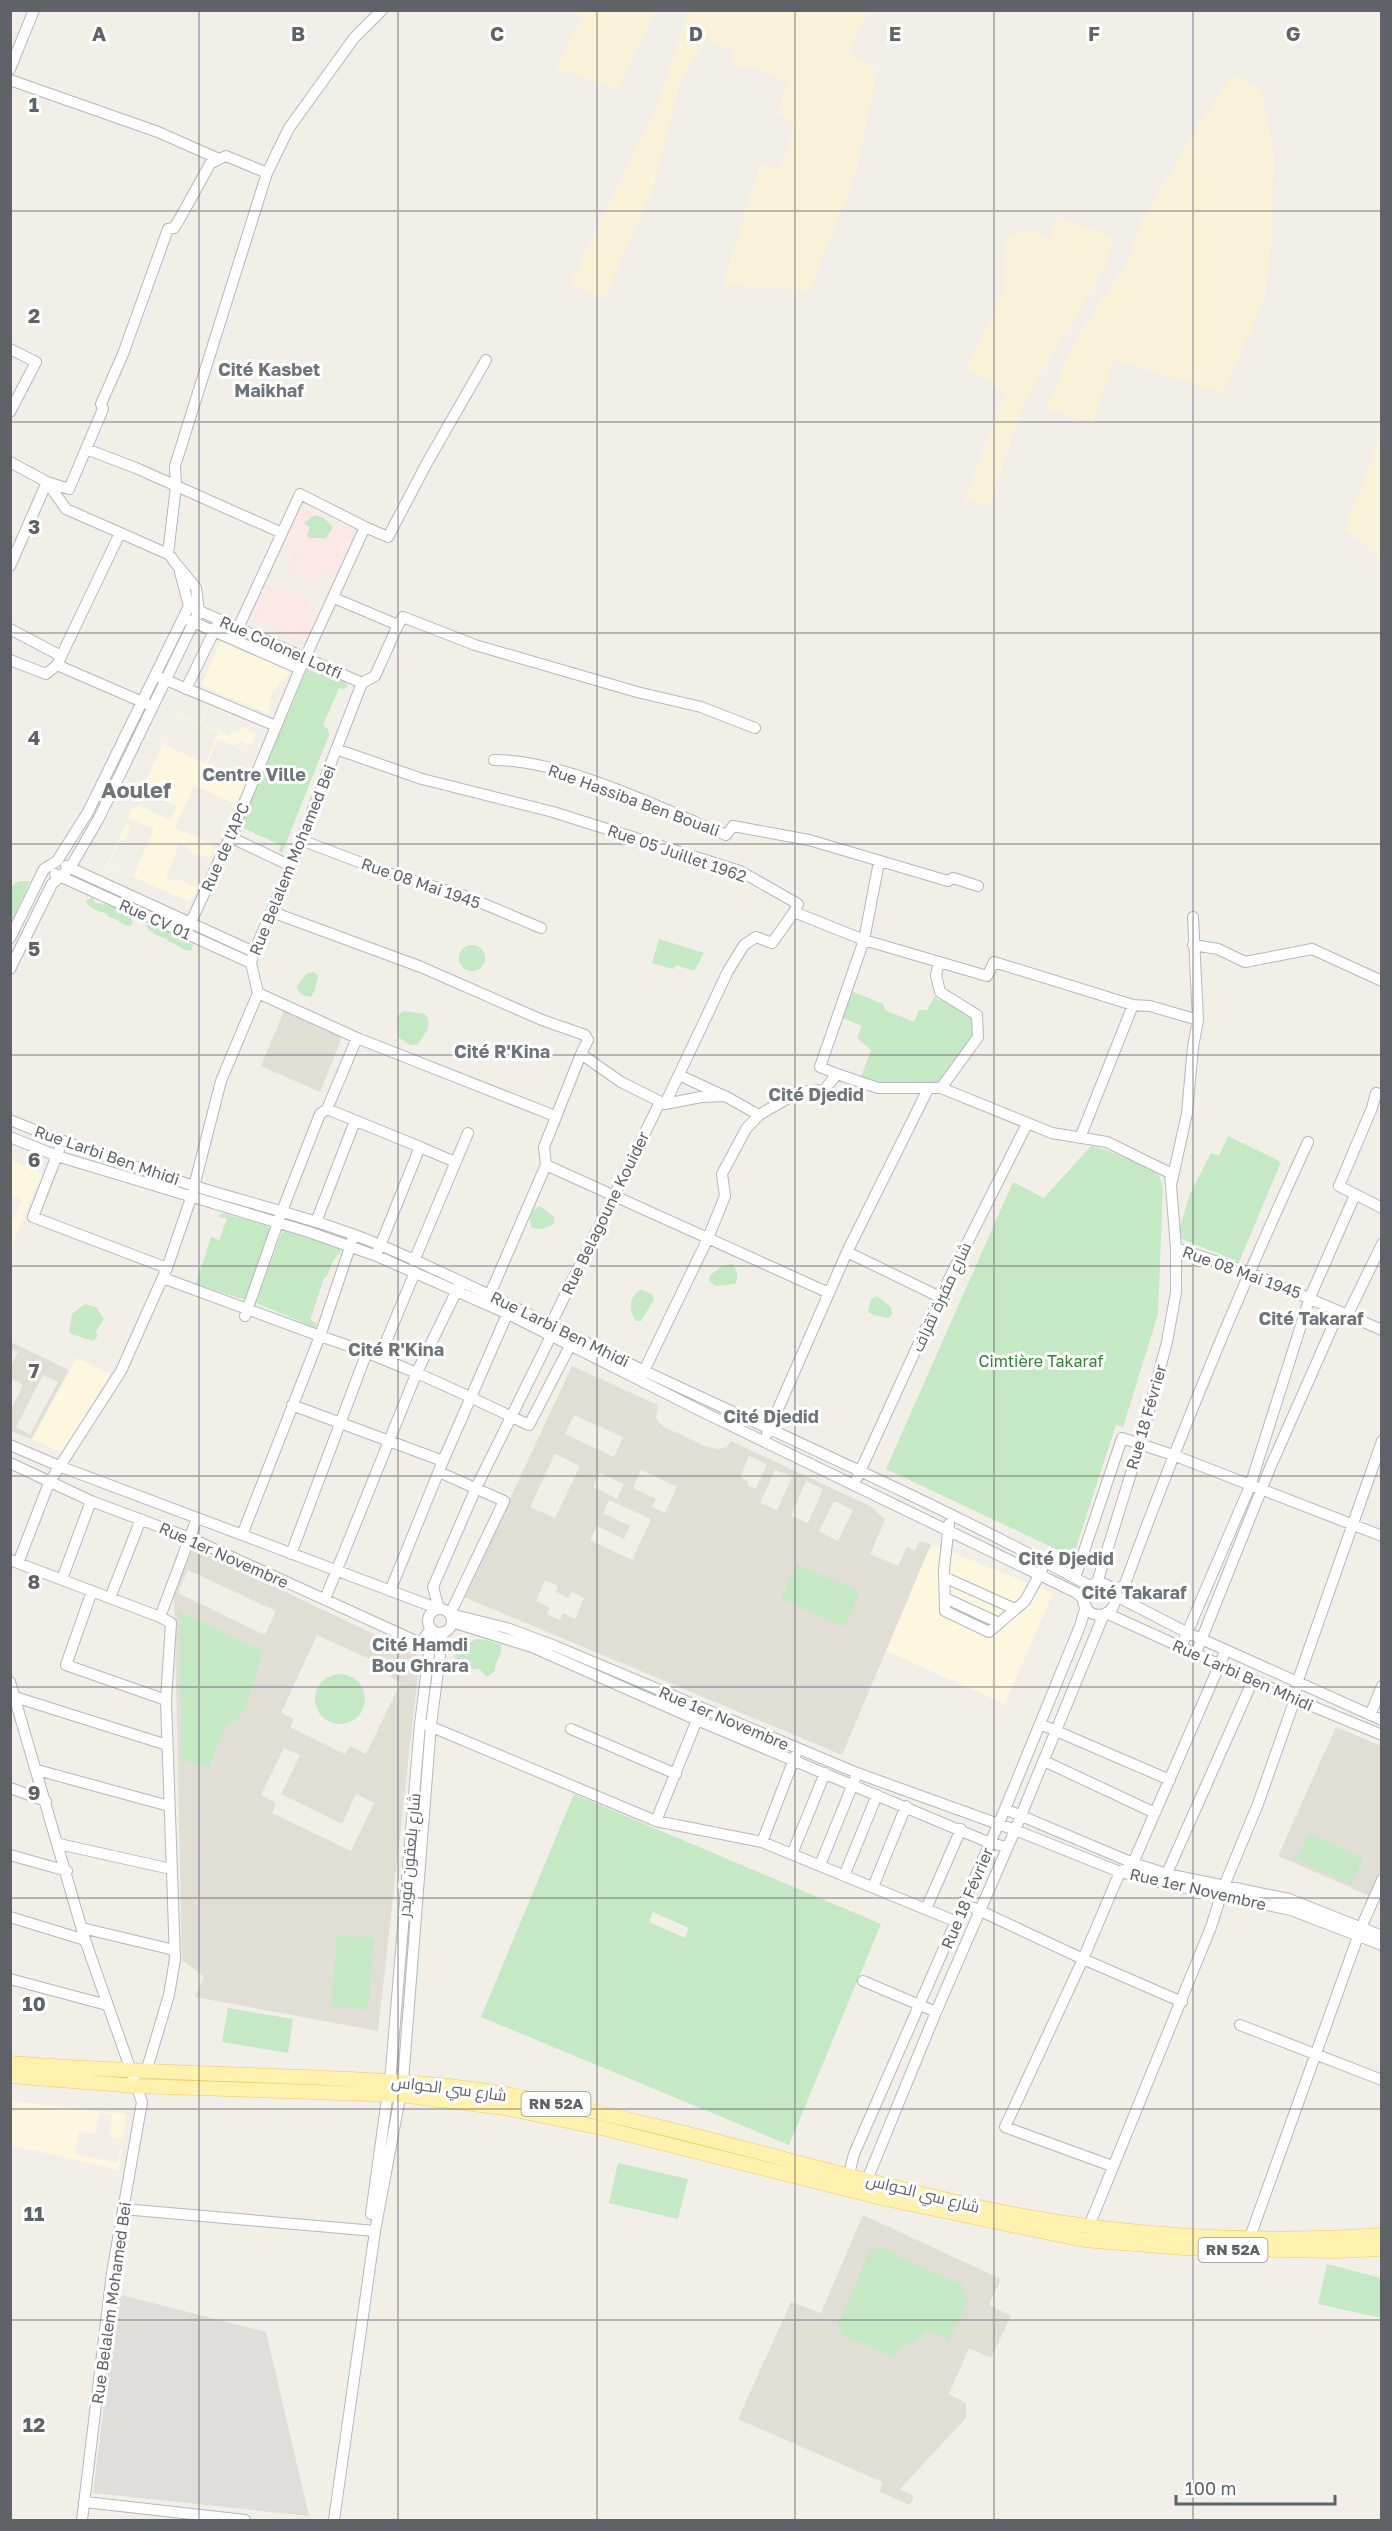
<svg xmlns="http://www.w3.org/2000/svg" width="1392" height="2531" viewBox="0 0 1392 2531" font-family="'Golos Text',Cairo,sans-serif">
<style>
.commercial{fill:#fef7e0;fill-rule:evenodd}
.industrial{fill:#e0deda}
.education{fill:#e1ded6;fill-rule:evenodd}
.medical{fill:#fce8e6;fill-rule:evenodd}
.green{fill:#c5e8c5;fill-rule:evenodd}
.sand{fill:#fbf3d9}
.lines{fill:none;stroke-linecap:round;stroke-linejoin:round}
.minor-casing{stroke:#b5b8bc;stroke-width:12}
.major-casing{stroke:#f2c960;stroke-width:15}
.minor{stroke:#fff;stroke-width:10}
.major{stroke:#fff2af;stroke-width:14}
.grid{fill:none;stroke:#5f6368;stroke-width:1.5;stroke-opacity:0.55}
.labels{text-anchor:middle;stroke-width:6;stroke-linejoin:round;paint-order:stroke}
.shield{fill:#fff;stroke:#8f9295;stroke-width:1.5}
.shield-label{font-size:15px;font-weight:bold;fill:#5f6368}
.street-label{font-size:16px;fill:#5f6368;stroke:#fff}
.park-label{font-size:16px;fill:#348238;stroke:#fff}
.neighbourhood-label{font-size:18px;font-weight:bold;fill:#70757a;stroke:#fff}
.district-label{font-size:22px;font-weight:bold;fill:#70757a;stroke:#fff}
.grid-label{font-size:20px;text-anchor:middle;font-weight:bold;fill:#5f6368;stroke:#fff;stroke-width:6;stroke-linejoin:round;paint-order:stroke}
</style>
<rect width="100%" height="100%" fill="#f1efe8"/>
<path class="commercial" d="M221,641L290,672L272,692L269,714L201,685Z
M208,705L269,732L239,799L233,804L192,898L188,901L107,865L132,809L140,806L147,792L144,785L177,713L200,723ZM209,706L238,719L230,736L201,723ZM177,714L219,732L205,763L163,745ZM238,719L268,732L257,756L237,746L240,740L251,745L256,733L242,727L239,733L233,731ZM218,739L257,756L245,783L206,766ZM194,785L233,803L214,845L175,828ZM148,792L177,806L170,820L141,807ZM129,818L154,829L133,876L109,865L120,840L124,841L131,825L126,823ZM179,843L189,848L187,851L210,858L196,887L176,878L174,881L166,878Z
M11,1160L42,1173L11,1248V1218L14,1219L22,1200L11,1195Z
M77,1358L110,1374L62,1452L32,1440Z
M931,1544L1053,1593L1005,1704L886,1651Z
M11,2101L126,2114L119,2170L11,2145ZM99,2113L112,2115L109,2136L122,2139L118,2163L75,2154L79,2131L96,2134Z"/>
<path class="industrial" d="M118,2294L266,2332L309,2516L93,2493Z"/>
<path class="education" d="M284,1011L342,1037L320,1092L261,1066Z
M11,1342L69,1370L31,1439L11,1431V1410L23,1385L11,1378V1366L18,1352L11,1349ZM43,1375L58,1382L30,1435L16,1427Z
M572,1366L658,1405L656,1417L658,1422L664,1427L707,1447L719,1449L727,1447L731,1441L872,1507L885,1520L870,1554L898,1566L907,1547L915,1551L919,1541L931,1544L842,1755L464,1597ZM574,1415L623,1437L614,1457L565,1434ZM555,1454L580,1466L555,1518L530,1507ZM749,1456L767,1464L756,1489L747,1485L748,1481L740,1477ZM641,1470L677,1487L665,1513L652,1507L656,1499L633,1488ZM775,1470L792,1477L777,1510L760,1503ZM600,1473L624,1484L617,1499L593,1487ZM806,1481L823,1489L808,1523L791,1516ZM609,1500L651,1519L632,1560L590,1540L597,1526L624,1539L630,1526L603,1513ZM834,1501L853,1510L838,1541L819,1531ZM545,1580L558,1586L556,1592L569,1598L572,1592L584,1598L575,1619L563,1613L560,1620L547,1614L550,1608L536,1601Z
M193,1548L420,1656L378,2031L195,1997L204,1977L182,1960L174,1591ZM188,1570L276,1611L265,1635L178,1593ZM317,1635L387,1667L384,1674L401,1682L366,1754L350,1746L345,1754L290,1727L294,1719L281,1713ZM263,1651L249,1697L236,1721L225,1727ZM284,1748L300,1755L281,1794L342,1824L356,1794L374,1803L351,1851L272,1813L276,1803L261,1795Z
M1336,1727L1381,1746V1870L1370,1896L1278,1856Z
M863,2215L1001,2279L989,2305L1011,2316L991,2358L969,2348L949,2394L966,2403V2418L900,2489L914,2496L910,2505L880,2492L882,2482L738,2419L791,2302L821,2313Z"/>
<path class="medical" d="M298,505L357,533L306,643L248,616ZM280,550L292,555L285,570L317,585L324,571L336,576L319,611L308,606L310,601L278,586L276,590L264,584Z"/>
<path class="green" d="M315,515L324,518L333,527L326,538H309L307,536L310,528L304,523Z
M309,664L345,681L348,686L344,689L339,688L323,725L328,729L329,735L282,853L279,851L281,845L243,828L240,833L237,832Z
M19,881H30L11,923V887Z
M92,897L95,903C109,903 124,910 133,921L131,926C121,926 118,918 109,917L106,913C101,913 88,907 86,901Z
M152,922L155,928C168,928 185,936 193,946L191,951C182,951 178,943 169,942L166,938C161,938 148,931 146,926Z
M659,939L704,953L694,971L676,965L673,969L652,963Z
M459 958a13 13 0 1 1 26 0a13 13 0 1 1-26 0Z
M314,972L318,976L315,990L311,997C303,996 300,994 296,987L307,973Z
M851,991L883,1004L885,1010L914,1022L919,1010H927L935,996L939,1000L945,999L974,1018V1033L943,1079L935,1084H875L861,1077L871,1050L857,1038L862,1026L840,1017Z
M404,1011L425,1014C434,1025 424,1035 418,1044L410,1045L398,1037L397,1016Z
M1228,1136L1281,1162L1239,1262L1177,1237L1190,1194L1211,1153L1219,1156Z
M1091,1146L1106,1150L1158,1172L1163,1188L1158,1314L1123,1427L1116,1425L1073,1557L886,1469L1013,1182L1044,1198Z
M540,1206L554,1217V1224L542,1229L532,1228C528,1218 529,1211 540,1206Z
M222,1213L266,1225L270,1229L245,1300L196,1284L211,1237L219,1240L227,1219L218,1216Z
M285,1231L337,1247L341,1251L333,1261L326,1278H324L310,1320L317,1323L316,1328L256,1303L281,1234Z
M732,1264C738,1271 739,1276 735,1284L715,1286L709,1280L710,1275L723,1266Z
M641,1290L652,1294L654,1299L641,1321H636C628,1310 629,1296 641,1290Z
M877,1296L891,1307L892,1315L888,1318L874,1315L868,1312L871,1299Z
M85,1304L96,1307L104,1319L96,1331L97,1337L93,1341L69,1333L72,1314Z
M797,1564L860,1592L844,1627L781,1599Z
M179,1611L263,1651L246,1708L236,1721L225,1727L209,1767L182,1760Z
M476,1639L487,1640L501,1645C503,1656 494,1661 495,1671L487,1677L479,1669H473L454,1657L460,1648Z
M315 1699a25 25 0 1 1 50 0a25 25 0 1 1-50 0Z
M574,1794L881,1924L789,2145L481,2017ZM653,1912L689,1928L685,1938L649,1922Z
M1309,1833L1363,1858L1351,1885L1296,1859Z
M337,1935L374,1938L368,2010L331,2007Z
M228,2008L293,2019L288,2053L222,2042Z
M618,2163L688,2179L678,2219L609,2203Z
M881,2246L899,2255V2258L962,2284L968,2300L949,2341L925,2330L917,2340L900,2347L895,2358L843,2335L838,2324L870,2250Z
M1327,2264L1381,2278V2318L1318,2304Z"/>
<path class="sand" d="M572,11H656L617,88L556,68L583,17Z
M689,11H867L849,51L877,71L856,172L810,290L722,285L760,166L780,168L794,124L779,114L787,82L750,67L748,71L731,63L733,53L707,38L680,82L651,193L604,299L570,284L652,117Z
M1232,75L1262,90L1274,158L1272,231L1265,297L1223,393L1114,359L1093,423L1046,409L1076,339L1125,265L1142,219L1202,120Z
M1057,216L1112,238L1107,263L1023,403L990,505L963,501L1006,392L967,369L1004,288V249L1010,234L1027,230L1050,238Z
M1381,433L1382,559H1381L1345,529Z"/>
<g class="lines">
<g class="minor-casing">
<path id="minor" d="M10,69L34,10
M10,80L158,132L219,159L226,156L267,173
M10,349L36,362L10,412
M86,449L136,468L282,533L300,494L365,527
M10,462L47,482L66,509L168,554L172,558
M168,554L176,486L175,466L267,173L289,128L354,38L382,10
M10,566L47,482L69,489L103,409L101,404L123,354L168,229L174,228L179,220L210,164L219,159
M180,572L189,606
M334,598L398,625L375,676L362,683
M195,609L362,683
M184,618L300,669L230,837L186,933
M398,625L403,617L475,645L637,692L701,707L755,728
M238,628L282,533
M10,629L61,656
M10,660L46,674L57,665L147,704
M57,665L120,533
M300,669L365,527L388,537L428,461L486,360
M161,678L276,726
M186,689L217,625
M336,749L422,779L553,812L740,871L798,904L794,912L864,940L987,976L994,962L1133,1005L1150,1006L1198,1020
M494,760C564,760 660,808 726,835L733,826L809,840L948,881L953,878L978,886
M230,837L291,866
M301,840L388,873L465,896L541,928
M66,866L254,952
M55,874L251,963
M272,912L421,967L542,1020L585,1035L588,1040L581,1054L621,1082L665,1104L701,1097L725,1096L759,1115
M10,938L44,869L57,861L88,812L189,606
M1193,945L1218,949L1245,962L1312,949L1382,981
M939,963L936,975L940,992L977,1015L978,1037L941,1088
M10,969L52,884L70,868L99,818L199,611L196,588L173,560
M357,1038L555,1116
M837,1074L820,1067L864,940L879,862
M679,1075L722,1095
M1382,1095L1376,1093L1372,1108L1339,1186L1382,1208
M665,1104L728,971L744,945L756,937L772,943L794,912
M327,1109L420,1147L378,1251
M10,1120C70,1145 132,1166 194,1186C256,1205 320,1220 380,1245C473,1284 562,1332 653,1375C799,1443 948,1509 1090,1586
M10,1137L57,1156L309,1232L377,1256L508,1314L707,1414L1075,1592L1084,1599
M1080,1138L1133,1005
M420,1147L455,1162
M59,1150L33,1217L167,1268
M546,1165L829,1293
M1172,1181L1187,1113L1193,1047L1198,1020L1193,917
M316,1222L355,1121
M353,1238L320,1336C393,1360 460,1392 529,1425L572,1342
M1176,1248L1248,1272L1382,1330
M847,1252L940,1297
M414,1261L468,1133
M163,1278L320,1336L242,1535
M490,1294L546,1165L544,1147L581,1054
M245,1316L282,1211L320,1114L327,1109L357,1038L258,993
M1347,1316L1382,1244
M551,1324L660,1102
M380,1356L415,1272
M642,1375L708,1238L725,1196L722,1174L746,1129L759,1115L799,1092L824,1090L837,1074L878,1088H941L1052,1133L1107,1142L1170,1173L1176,1248V1292L1167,1342L1140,1444L1097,1583
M292,1405L443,1461
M767,1434L847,1252L928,1089
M10,1445L59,1466L439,1609
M10,1463L91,1501L190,1538L420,1643L431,1629
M439,1472L504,1501L450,1614L507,1628L555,1646L857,1773L1015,1830L1120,1872L1163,1883L1291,1910L1382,1945
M857,1478L940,1297L1027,1124
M949,1524L944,1570L945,1611L989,1632L1025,1601L1042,1570
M291,1554L367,1352
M10,1560L160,1617L197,1518
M18,1563L49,1483L121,1371L167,1268L191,1198L221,1081L258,993L251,963L254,952L291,866L362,683
M944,1577L1015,1609
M1075,1578L1122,1438L1173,1455L1382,1536
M62,1579L91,1501
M1083 1599a16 16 0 1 1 32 0a16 16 0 1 1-32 0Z
M92,1591L66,1665L166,1700L175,1959L169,1995L146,2072
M390,1591L443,1461L509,1310
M1114,1592L1125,1584C1180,1434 1241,1287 1308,1142
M1116,1596L1188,1633L1382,1720
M110,1598L141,1519
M945,1598L999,1623
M325,1599L417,1372L460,1284
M439,1609L433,1587L476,1488L553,1332
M428 1621a12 12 0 1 1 24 0a12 12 0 1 1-24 0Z
M1106,1613L1295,1699L1382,1735
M160,1617L171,1623L166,1700
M452,1622L532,1647L697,1720L990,1843L1007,1847
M1181,1647L1250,1486L1310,1297L1355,1195
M1196,1653L1270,1468L1339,1312
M10,1682L85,1940L142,2102L112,2273L82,2520
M15,1697L167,1745
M1370,1715L1382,1686
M1040,1724L1170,1780
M427,1725L656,1821L762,1842L957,1922
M571,1729L676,1774
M1044,1761L1155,1813
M37,1770L169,1806
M10,1788L46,1801
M1005,1809L1133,1863L1167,1874L1289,1899L1382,1936
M656,1821L699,1715
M762,1842L796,1754
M59,1844L171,1869
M792,1854L825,1773
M10,1855L67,1871
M820,1865L855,1779
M844,1876L877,1795
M1164,1880L1253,1680
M873,1887L906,1806
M974,1908L1083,1959L1182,2002
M926,1909L961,1829
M10,1917L85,1940
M82,1928L174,1950
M10,1979L107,2005
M863,1981L936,2012
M1240,2025L1382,2080
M1112,2166L1005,2127L1083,1959L1120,1872L1133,1863L1226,1650
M847,2182L854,2154L1005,1809L1080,1626L1086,1606
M866,2187L867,2180L936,2012L1015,1830L1104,1614
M123,2209L375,2231
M371,2214L391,2070L420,1724L432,1629
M1089,2226L1211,1927L1224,1886L1258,1804L1295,1699L1297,1683L1382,1441
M1250,2237L1361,1928L1382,1880
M85,2502L245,2520
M334,2520L375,2231L403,2081L431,1725L443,1632"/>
</g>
<g class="major-casing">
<path id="major" d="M10,2063C108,2071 205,2073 303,2077C373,2080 442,2082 511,2095C674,2124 832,2176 993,2210C1117,2236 1255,2244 1382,2235
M10,2076L136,2086L400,2095L505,2108L606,2129L886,2199L1084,2240L1184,2248L1335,2251L1382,2249"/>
</g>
<use href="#minor" class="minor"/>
<use href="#major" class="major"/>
</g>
<path class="grid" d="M199,10V2520M398,10V2520M597,10V2520M795,10V2520M994,10V2520M1193,10V2520M10,211H1382M10,422H1382M10,633H1382M10,844H1382M10,1055H1382M10,1266H1382M10,1476H1382M10,1687H1382M10,1898H1382M10,2109H1382M10,2320H1382"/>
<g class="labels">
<g class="shield">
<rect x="521.5" y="2092" width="69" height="24" rx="4.5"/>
<rect x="1198.5" y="2238" width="69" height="24" rx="4.5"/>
</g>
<g class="shield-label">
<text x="556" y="2109">RN 52A</text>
<text x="1233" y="2255">RN 52A</text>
</g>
<g class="street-label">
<text transform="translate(281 647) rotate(24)" y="6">Rue Colonel Lotfi</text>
<text transform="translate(634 800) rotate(20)" y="6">Rue Hassiba Ben Bouali</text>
<text transform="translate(225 847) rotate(-66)" y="6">Rue de l'APC</text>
<text transform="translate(677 853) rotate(19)" y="6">Rue 05 Juillet 1962</text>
<text transform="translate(292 860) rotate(-68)" y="6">Rue Belalem Mohamed Bei</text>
<text transform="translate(421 883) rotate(19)" y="6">Rue 08 Mai 1945</text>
<text transform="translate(155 919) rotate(24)" y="6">Rue CV 01</text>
<text transform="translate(107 1155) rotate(19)" y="6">Rue Larbi Ben Mhidi</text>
<text transform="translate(605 1213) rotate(-64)" y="6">Rue Belagoune Kouider</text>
<text transform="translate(1242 1272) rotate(20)" y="6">Rue 08 Mai 1945</text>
<text transform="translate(941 1297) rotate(-65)" y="6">شارع مقبرة تقراف</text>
<text transform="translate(560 1329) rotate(26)" y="6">Rue Larbi Ben Mhidi</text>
<text transform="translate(1146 1417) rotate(-74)" y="6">Rue 18 Février</text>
<text transform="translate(224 1555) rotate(24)" y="6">Rue 1er Novembre</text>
<text transform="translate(1243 1675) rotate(24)" y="6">Rue Larbi Ben Mhidi</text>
<text transform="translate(724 1718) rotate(23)" y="6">Rue 1er Novembre</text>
<text transform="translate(409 1855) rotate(-85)" y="6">شارع بلعقون قويدر</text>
<text transform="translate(1198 1889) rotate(13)" y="6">Rue 1er Novembre</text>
<text transform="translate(967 1898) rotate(-67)" y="6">Rue 18 Février</text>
<text transform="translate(449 2088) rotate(7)" y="6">شارع سي الحواس</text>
<text transform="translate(923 2193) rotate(14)" y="6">شارع سي الحواس</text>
<text transform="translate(111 2303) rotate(-82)" y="6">Rue Belalem Mohamed Bei</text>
</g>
<g class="park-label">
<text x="1041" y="1367">Cimtière Takaraf</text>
</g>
<g class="neighbourhood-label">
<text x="269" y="376">Cité Kasbet<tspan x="269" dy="21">Maikhaf</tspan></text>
<text x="254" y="781">Centre Ville</text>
<text x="502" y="1058">Cité R'Kina</text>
<text x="816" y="1101">Cité Djedid</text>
<text x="1311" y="1325">Cité Takaraf</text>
<text x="396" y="1356">Cité R'Kina</text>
<text x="771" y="1423">Cité Djedid</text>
<text x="1066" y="1565">Cité Djedid</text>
<text x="1134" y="1599">Cité Takaraf</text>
<text x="420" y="1651">Cité Hamdi<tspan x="420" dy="21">Bou Ghrara</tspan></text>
</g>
<g class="district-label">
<text x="136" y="798">Aoulef</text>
</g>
</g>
<g class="grid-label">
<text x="99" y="41">A</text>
<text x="298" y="41">B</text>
<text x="497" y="41">C</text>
<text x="696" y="41">D</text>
<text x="895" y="41">E</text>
<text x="1094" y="41">F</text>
<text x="1293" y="41">G</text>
<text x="34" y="112">1</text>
<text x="34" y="323">2</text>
<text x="34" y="534">3</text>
<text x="34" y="745">4</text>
<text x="34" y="956">5</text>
<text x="34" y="1167">6</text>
<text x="34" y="1378">7</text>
<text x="34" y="1589">8</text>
<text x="34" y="1800">9</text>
<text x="34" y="2011">10</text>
<text x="34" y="2221">11</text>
<text x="34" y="2432">12</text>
</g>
<rect width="1392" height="2531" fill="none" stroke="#5f6368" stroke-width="24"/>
<path d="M1176 2495v9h159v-9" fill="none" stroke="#5f6368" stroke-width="3"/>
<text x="1185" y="2495" font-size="18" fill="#5f6368" stroke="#ffffff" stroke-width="4.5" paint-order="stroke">100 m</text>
</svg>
